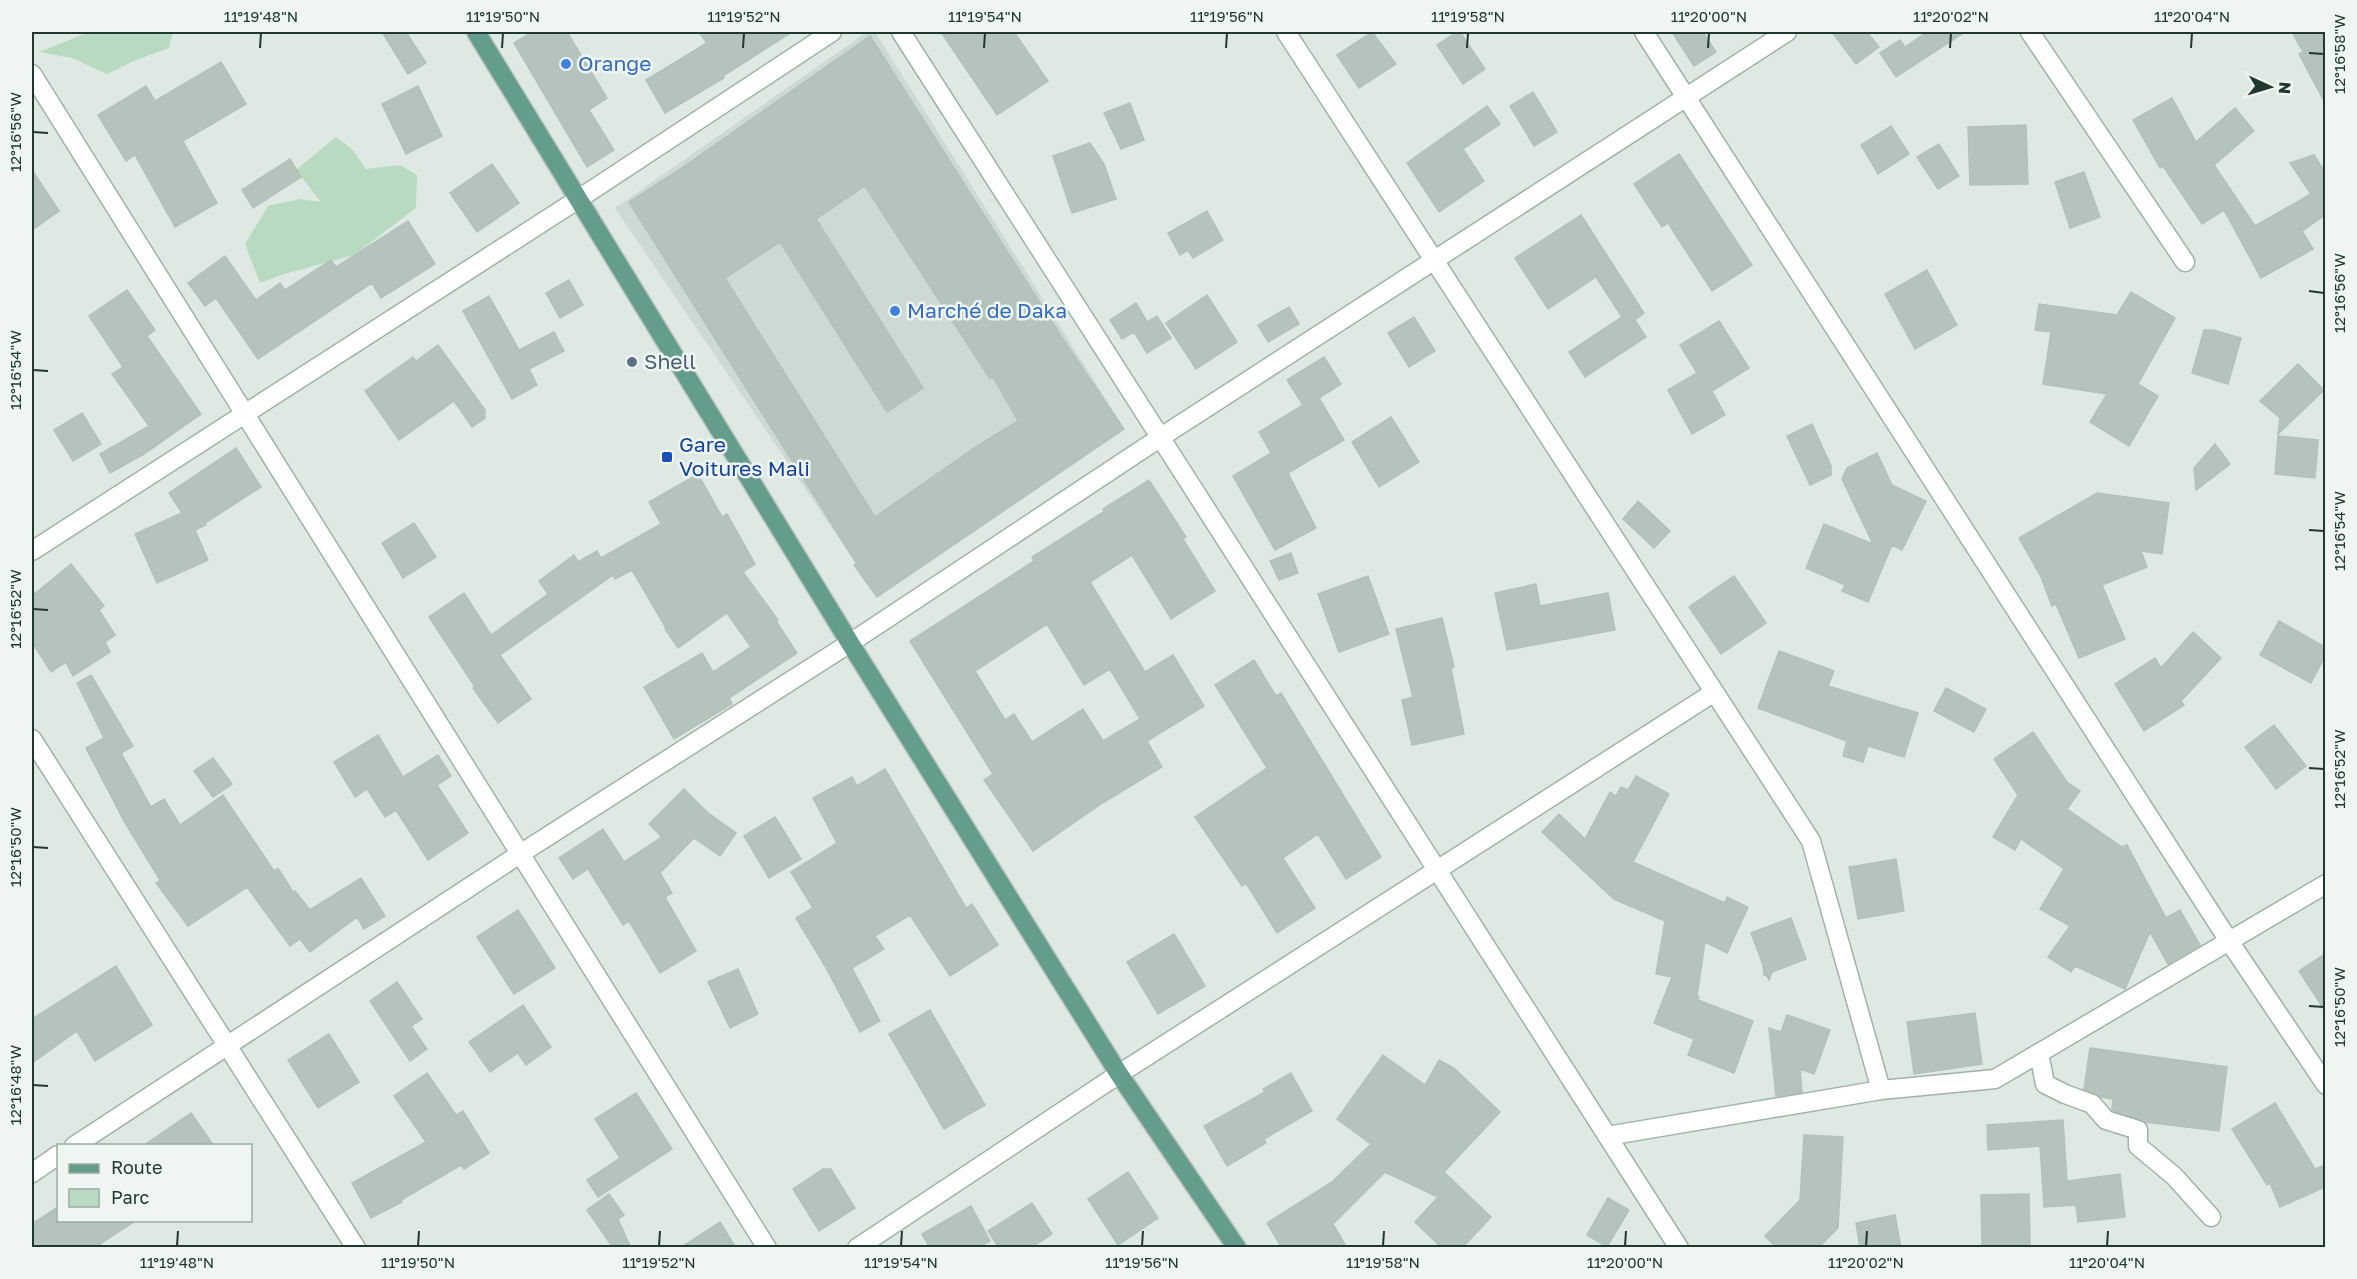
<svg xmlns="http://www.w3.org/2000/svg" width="2357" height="1279" viewBox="0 0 2357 1279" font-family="'Golos Text',sans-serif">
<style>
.built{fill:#cdd9d3}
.green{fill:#b8dac0}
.building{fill:#b4c4bd;stroke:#b2c2bb;stroke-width:1.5;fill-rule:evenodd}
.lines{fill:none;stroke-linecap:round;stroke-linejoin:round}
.minor-casing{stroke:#a2b0ab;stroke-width:21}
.major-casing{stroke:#bcc3c1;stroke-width:21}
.minor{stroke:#fff;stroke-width:18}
.major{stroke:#659d8d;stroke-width:18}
.ticks{fill:none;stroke:#213831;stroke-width:2}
.shop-dot{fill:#3f7fe0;stroke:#eff6f2;stroke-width:2}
.service-dot{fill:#5c6f8a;stroke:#eff6f2;stroke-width:2}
.transit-dot{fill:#1a4fb4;stroke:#eff6f2;stroke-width:2}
.labels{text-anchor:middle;stroke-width:5;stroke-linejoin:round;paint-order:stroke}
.shop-label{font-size:21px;fill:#366cbe;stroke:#eff6f2;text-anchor:start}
.service-label{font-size:21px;fill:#4e5e75;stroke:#eff6f2;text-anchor:start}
.transit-label{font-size:21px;fill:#164399;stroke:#eff6f2;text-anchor:start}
.neatline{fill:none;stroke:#213831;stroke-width:2}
.ticks-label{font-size:15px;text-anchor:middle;fill:#213831}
</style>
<rect width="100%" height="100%" fill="#dfe9e4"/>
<path class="built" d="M867,32H875L1124,428L878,596L615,208Z"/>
<path class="green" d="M89,32H173L169,48L136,60L107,74L72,58L39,52Z
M336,137L351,148L366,169L400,165L417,175L416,208L354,255L284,274L260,283L245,244L268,206L300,199L321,202L296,170Z"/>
<path class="building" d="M382,32H406L426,63L408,74Z
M532,32H567L607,98L589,110L614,150L587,167L514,43Z
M699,32H792L723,76L724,78L665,113L646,80L707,43Z
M941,32H1014L1048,81L997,115Z
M1372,32L1396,64L1359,88L1337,55Z
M1457,32H1460L1485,69L1463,84L1437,45Z
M1672,32H1703L1716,52L1694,66Z
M1832,32H1867L1879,47L1856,64Z
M1927,32H1965L1896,77L1880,53L1900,40L1905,47Z
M2292,32H2325V103L2299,54L2303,52Z
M870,36L1063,339L1124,429L877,597L854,565L857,564L629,202L679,170ZM865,186L990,379L993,377L1018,421L976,447L875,517L725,278L780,242L887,412L923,388L816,219Z
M221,62L246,104L183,141L217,203L175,227L135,155L126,161L98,115L146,86L155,101Z
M418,86L442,136L406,154L382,104Z
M1533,92L1557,132L1534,146L1510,106Z
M2172,98L2196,142L2235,108L2254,131L2214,165L2255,226L2311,194L2290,163L2314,155L2325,172V217L2324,216L2302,231L2313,249L2261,278L2224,210L2202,224L2163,166L2160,168L2133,120Z
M1130,103L1144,140L1121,149L1104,113Z
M1487,106L1500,124L1463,149L1484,181L1439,212L1407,163Z
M2026,125L2028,184L1970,185L1968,127Z
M1891,126L1909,154L1878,174L1861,145Z
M1090,143L1104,164L1116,199L1072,213L1053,156Z
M1939,144L1959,176L1938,189L1917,157Z
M1679,154L1752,265L1712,291L1668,223L1662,227L1634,184Z
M290,159L301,177L253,208L242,190Z
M492,164L519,203L477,232L450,193Z
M32,170L59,211L32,230Z
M2084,172L2100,217L2070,228L2055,182Z
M1207,211L1223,240L1193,258L1188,250L1180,255L1168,233Z
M1581,215L1644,313L1635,320L1646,337L1585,377L1569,352L1622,317L1596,277L1548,309L1515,258Z
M408,221L435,264L381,298L372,283L258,359L216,298L205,306L188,283L225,256L256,300L280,283L285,290L331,260L336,267Z
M1927,270L1957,325L1915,349L1885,294Z
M569,280L583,305L560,318L546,293Z
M127,290L155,330L147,336L201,414L144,454L110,473L100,454L149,426L112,374L123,367L89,316Z
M2131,292L2175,318L2138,384L2158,396L2129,446L2090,422L2107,394L2043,384L2051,332L2035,330L2039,304L2117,315Z
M1207,295L1237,342L1196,369L1166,323Z
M489,296L519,350L554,332L564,351L529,369L537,385L512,399L463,311Z
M1136,303L1147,322L1157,316L1171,338L1147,353L1134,332L1122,339L1110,320Z
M1289,307L1299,324L1268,342L1258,325Z
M1414,317L1435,351L1409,367L1388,333Z
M1719,321L1749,368L1712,391L1725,415L1692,434L1668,390L1697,373L1680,345Z
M2204,330H2213L2241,338L2228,384L2192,373Z
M438,345L485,410V418L472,427L454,401L399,440L365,391L413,357L416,361Z
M1324,357L1341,384L1319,398L1344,440L1288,473L1316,528L1275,550L1233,476L1271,453L1259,432L1303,405L1287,380Z
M2298,364L2324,390L2278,434L2280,418L2260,401Z
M82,413L101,444L73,461L54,430Z
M1391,417L1419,462L1379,487L1352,442Z
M1812,424L1831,466V475L1810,485L1787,436Z
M2278,436L2318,440L2315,478L2275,474Z
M2215,444L2230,464L2196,490L2194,468Z
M236,448L261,487L205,523L206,525L195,530L208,560L157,583L135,534L182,513L169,493Z
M1877,453L1892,485L1926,501L1902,550L1892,545L1868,602L1842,591L1845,585L1806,568L1824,524L1873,544L1842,479L1847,468Z
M698,474L722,517L727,514L755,564L743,572L778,620L776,621L797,653L729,698L732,704L674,739L644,687L702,653L713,672L751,647L727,613L678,648L665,629L666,628L632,570L615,579L613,575L500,655L531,699L498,723L473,688L475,687L429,617L464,593L491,635L548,594L539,581L574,555L578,562L597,551L601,558L661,524L649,502Z
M1149,480L1186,537L1183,539L1215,591L1171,619L1132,555L1090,582L1145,672L1173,655L1204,706L1147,741L1162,767L1104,802L1033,851L984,780L993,774L910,641L1034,561L1032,557L1105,511L1103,509ZM1047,624L1084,685L1110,669L1140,719L1103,741L1083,709L1032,742L1014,714L1005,720L975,671Z
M2097,493L2169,503L2162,554L2141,551L2147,567L2102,585L2125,639L2079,658L2056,604L2052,606L2041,577L2019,538Z
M1638,501L1670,531L1654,548L1623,519Z
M414,523L436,557L403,578L382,543Z
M1291,553L1298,573L1279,580L1270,561Z
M71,564L104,606L99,610L115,635L105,642L110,652L73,676L66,662L51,672L32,642V596Z
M1368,576L1389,634L1339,652L1318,594Z
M1734,576L1766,623L1721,654L1689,607Z
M1536,584L1540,606L1608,593L1615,630L1507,650L1495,593Z
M1442,618L1454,667L1451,668L1464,734L1412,745L1402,700L1413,697L1396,629Z
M2279,621L2325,647V656L2311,683L2260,655Z
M2193,632L2221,658L2181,701L2184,705L2144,731L2115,684L2155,658L2161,668Z
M1779,651L1834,671L1828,686L1918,713L1904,757L1868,746L1863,762L1843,756L1847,741L1758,708Z
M1254,660L1276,696L1281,693L1381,857L1346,879L1318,834L1283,858L1315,908L1277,933L1246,883L1242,886L1195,817L1267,768L1215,685Z
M91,675L133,746L121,753L151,807L164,799L180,825L223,795L274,871L278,868L293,892L295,891L310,910L361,878L385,916L364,929L357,917L310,952L300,939L290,946L247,887L188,926L156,883L160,880L125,823L86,748L104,738L77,683Z
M1946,688L1986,709L1974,732L1934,711Z
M2274,725L2306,766L2276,789L2245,747Z
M2033,732L2067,782L2080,791L2067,809L2122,847L2127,845L2166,918L2180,910L2200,945L2168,964L2150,932L2125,989L2075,966L2071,972L2048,957L2070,926L2040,909L2064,869L2021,839L2015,850L1993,837L2018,795L1994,759Z
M378,735L403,777L438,755L451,776L437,785L468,833L428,860L396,810L385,817L367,789L355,797L334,762Z
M213,758L232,784L213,797L194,771Z
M885,769L966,908L972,904L998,945L950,976L910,915L875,936L884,949L852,968L880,1021L860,1032L825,966L796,918L813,908L791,872L837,843L813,798L852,777L857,786Z
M1636,776L1669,794L1633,862L1725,903L1727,897L1748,907L1727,953L1705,942L1697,996L1699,997L1698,1000L1753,1021L1734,1073L1688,1055L1694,1039L1654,1023L1672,977L1656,974L1665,921L1614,899L1542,832L1559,814L1585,839L1610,792L1616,796L1621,787L1628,790Z
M684,789L707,812L736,833L720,856L694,838L660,873L672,893L665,897L696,951L660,973L629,921L623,925L588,869L573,879L559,858L603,829L624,862L662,837L649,824Z
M775,817L801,859L769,878L744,836Z
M1896,859L1904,911L1858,919L1849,867Z
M518,910L555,968L514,994L477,937Z
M1791,918L1806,959L1772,972L1769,980L1766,974L1764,975L1763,965L1751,933Z
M1174,934L1205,986L1158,1014L1127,962Z
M2325,954V1011L2299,971Z
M116,966L152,1025L95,1061L77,1031L32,1063V1019Z
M738,969L758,1014L730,1028L708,982Z
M397,982L422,1019L411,1026L427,1049L410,1061L370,1001Z
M523,1005L551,1047L526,1065L518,1053L490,1072L469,1042Z
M930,1010L985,1105L944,1129L889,1034Z
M1975,1013L1982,1064L1914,1074L1907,1022Z
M1787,1015L1830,1030L1814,1074L1800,1069L1802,1092L1776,1096L1769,1028L1781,1032Z
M329,1034L359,1082L318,1108L288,1060Z
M2090,1048L2227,1067L2219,1131L2145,1122L2112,1110L2113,1099L2101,1097L2084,1089Z
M1383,1055L1425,1085L1439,1060L1454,1068L1500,1112L1444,1172L1491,1217L1462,1248H1442L1415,1222L1438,1197L1385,1172L1333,1224L1347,1248H1282L1267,1223L1332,1182L1371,1144L1337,1119Z
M427,1073L456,1115L463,1111L489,1153L464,1169L461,1165L401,1200L402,1202L371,1218L352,1183L426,1142L394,1096Z
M1291,1073L1312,1111L1264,1139L1266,1143L1227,1166L1204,1126L1265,1092L1263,1089Z
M636,1093L672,1149L598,1197L587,1180L620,1158L595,1119Z
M2275,1103L2315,1169L2325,1165V1187L2280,1207L2270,1183L2267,1185L2232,1129Z
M191,1113L214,1146H143Z
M2063,1120L2067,1181L2120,1174L2125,1217L2078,1222L2076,1205L2044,1207L2040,1146L1988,1150L1987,1125Z
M1804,1135L1843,1137L1838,1228L1818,1248H1777L1765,1236L1800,1200Z
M823,1169H831L855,1208L819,1231L793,1189Z
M1128,1172L1158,1218L1118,1245L1088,1199Z
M609,1194L624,1215L618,1219L631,1248H613L587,1210Z
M2029,1194L2030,1248H1982L1981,1195Z
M1608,1198L1629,1210L1607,1247L1587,1235Z
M1032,1203L1052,1234L1031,1248H999L988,1231Z
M971,1206L990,1241L978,1248H930L922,1234Z
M58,1207V1221H135L94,1248H32V1224Z
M1895,1215L1901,1248H1860L1856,1223Z
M720,1222L736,1248H680Z"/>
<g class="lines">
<g class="minor-casing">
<path id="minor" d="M901,32L1679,1248
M1286,32L1811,841L1881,1090
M1644,32L2229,941L2326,1085
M2030,32L2185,262
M32,74L767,1248
M32,551L577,200L832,32
M32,739L356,1248
M2039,1053L2045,1084L2065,1094L2092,1104L2106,1120L2138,1130V1146L2174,1176L2211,1217
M1607,1136L1881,1090L1995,1079L2326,884
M74,1146L520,854L850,643L1161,437L1787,32
M32,1173L58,1155
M857,1248L1119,1074L1713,693"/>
</g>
<g class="major-casing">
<path id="major" d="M476,32L850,643L1119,1074L1237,1248"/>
</g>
<use href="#minor" class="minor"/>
<use href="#major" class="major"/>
</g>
<path class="ticks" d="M260,48L261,33M502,48L503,33M743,48L744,33M984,48L985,33M1226,48L1227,33M1467,48L1468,33M1708,48L1709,33M1950,48L1951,33M2191,48L2192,33M2309,53L2324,54M33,132L48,133M2309,291L2324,293M33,370L48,371M2309,530L2324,531M33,609L48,610M2309,768L2324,769M33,847L48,848M2309,1006L2324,1007M33,1085L48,1086M177,1246L178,1231M418,1246L419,1231M659,1246L660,1231M901,1246L902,1231M1142,1246L1143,1231M1383,1246L1384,1231M1625,1246L1626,1231M1866,1246L1867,1231M2107,1246L2108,1231"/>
<g class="shop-dot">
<circle cx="566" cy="64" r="6"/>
<circle cx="895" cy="311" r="6"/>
</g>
<circle class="service-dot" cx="632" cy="362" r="6"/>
<rect class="transit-dot" x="661" y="451" width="12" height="12" rx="3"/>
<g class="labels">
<g class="shop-label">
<text x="578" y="71">Orange</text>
<text x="907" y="318">Marché de Daka</text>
</g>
<g class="service-label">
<text x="644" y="369">Shell</text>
</g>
<g class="transit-label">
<text x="679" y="452">Gare<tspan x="679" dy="24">Voitures Mali</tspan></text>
</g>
</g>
<rect width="2357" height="1279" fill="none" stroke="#eff6f2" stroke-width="66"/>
<rect x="57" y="1144" width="195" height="78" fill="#eff6f2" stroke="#9daaa5" stroke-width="1.5"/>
<rect x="69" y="1164" width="30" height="9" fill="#659d8d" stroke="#9daaa5" stroke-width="1.5"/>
<text x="111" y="1174" font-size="18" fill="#213831">Route</text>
<rect x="69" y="1189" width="30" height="18" fill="#b8dac0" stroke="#9daaa5" stroke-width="1.5"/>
<text x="111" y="1204" font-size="18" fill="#213831">Parc</text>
<g transform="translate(2270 87) rotate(94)" stroke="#eff6f2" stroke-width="4.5" paint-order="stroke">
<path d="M0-4.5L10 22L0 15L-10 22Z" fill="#213831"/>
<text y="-9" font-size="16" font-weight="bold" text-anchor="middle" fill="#213831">N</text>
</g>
<rect x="33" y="33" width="2291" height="1213" class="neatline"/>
<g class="ticks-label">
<text x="261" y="22">11°19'48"N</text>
<text x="503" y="22">11°19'50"N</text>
<text x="744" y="22">11°19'52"N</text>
<text x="985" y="22">11°19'54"N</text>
<text x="1227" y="22">11°19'56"N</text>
<text x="1468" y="22">11°19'58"N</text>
<text x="1709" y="22">11°20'00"N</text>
<text x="1951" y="22">11°20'02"N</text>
<text x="2192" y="22">11°20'04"N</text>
<text transform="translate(2340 54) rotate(-90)" y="5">12°16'58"W</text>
<text transform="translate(16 132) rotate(-90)" y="5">12°16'56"W</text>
<text transform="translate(2340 293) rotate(-90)" y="5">12°16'56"W</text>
<text transform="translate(16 370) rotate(-90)" y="5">12°16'54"W</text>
<text transform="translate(2340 531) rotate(-90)" y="5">12°16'54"W</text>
<text transform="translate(16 609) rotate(-90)" y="5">12°16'52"W</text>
<text transform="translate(2340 769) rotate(-90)" y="5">12°16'52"W</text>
<text transform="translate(16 847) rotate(-90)" y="5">12°16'50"W</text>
<text transform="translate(2340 1007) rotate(-90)" y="5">12°16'50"W</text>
<text transform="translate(16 1085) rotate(-90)" y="5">12°16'48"W</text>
<text x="177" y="1268">11°19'48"N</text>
<text x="418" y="1268">11°19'50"N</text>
<text x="659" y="1268">11°19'52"N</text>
<text x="901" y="1268">11°19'54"N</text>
<text x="1142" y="1268">11°19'56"N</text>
<text x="1383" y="1268">11°19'58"N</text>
<text x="1625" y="1268">11°20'00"N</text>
<text x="1866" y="1268">11°20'02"N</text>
<text x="2107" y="1268">11°20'04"N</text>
</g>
</svg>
